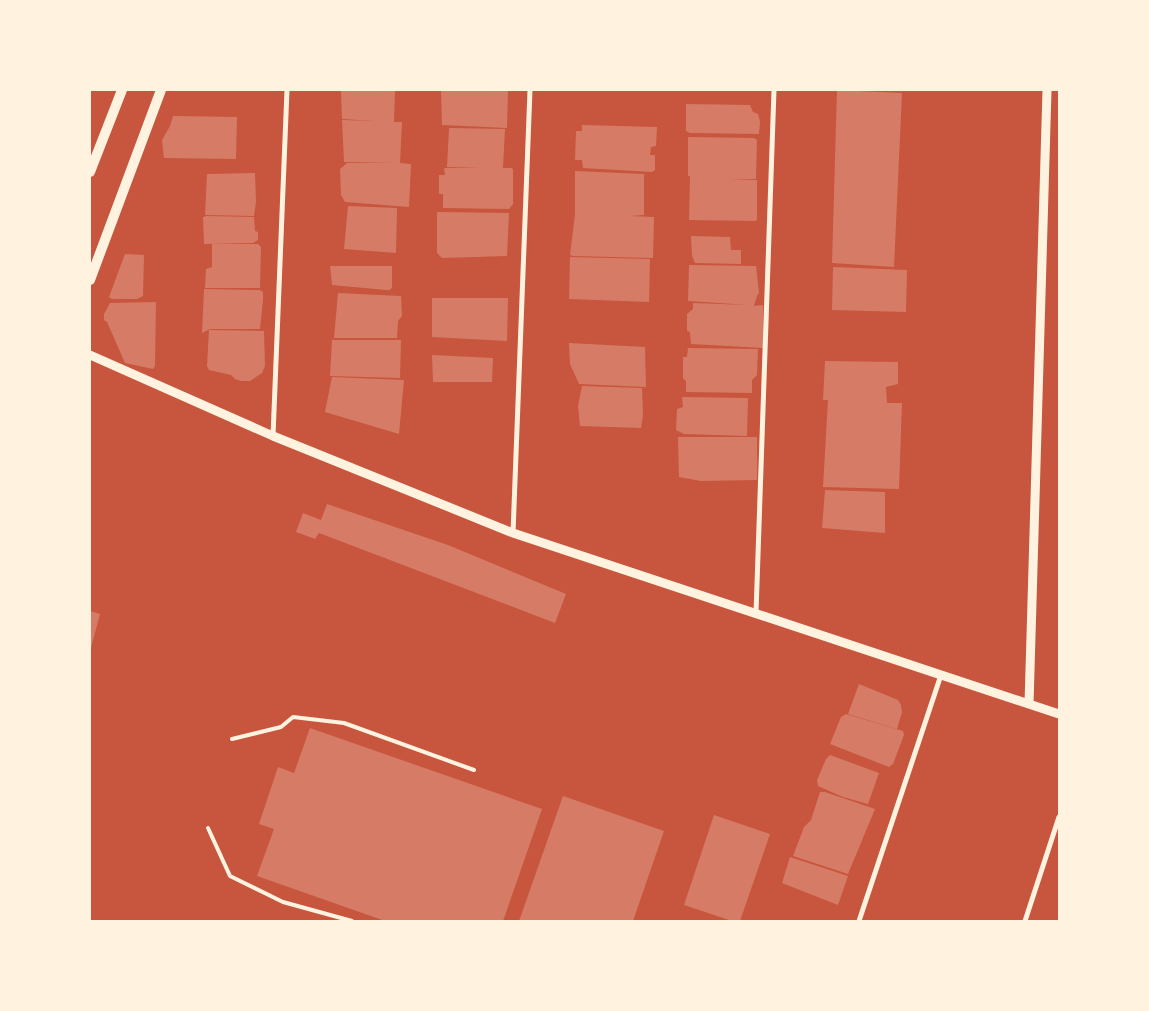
<svg xmlns="http://www.w3.org/2000/svg" width="1149" height="1011" viewBox="0 0 1149 1011" font-family="'PT Sans Narrow',sans-serif">
<style>
.building{fill:#d67c66}
.lines{fill:none;stroke-linecap:round;stroke-linejoin:round}
.service{stroke:#fff3e0;stroke-width:4}
.minor{stroke:#fff3e0;stroke-width:5}
.tertiary{stroke:#fff3e0;stroke-width:9}
.secondary{stroke:#fff3e0;stroke-width:10}
</style>
<rect width="100%" height="100%" fill="#c8553d"/>
<path class="building" d="M341,90H395L394,122H402L400,163L411,164L409,207L345,202L341,195L340,169L347,163H396L344,162L342,120L375,121L342,119Z
M441,90H508L507,128L442,125Z
M837,90L902,93L894,267L832,263Z
M686,104L750,105L753,112L758,114L760,122L759,134L690,133L686,131Z
M173,116L237,117L236,159L164,158L162,140L170,126Z
M582,125L657,127L656,146L651,147L650,155H655V170L652,172L583,168L582,160H575L576,131H582Z
M449,128L505,129L503,168H512L513,170V204L509,209L443,208V194H439V175H445L444,168H481L447,167Z
M688,137L754,138L757,140L756,179H730L757,180V220L755,221L689,220L690,176H688Z
M575,171L644,174V215L629,216L654,217L653,258L573,256L570,255L575,214Z
M255,173L256,202L254,216L205,215L207,174Z
M348,206L397,208L396,253L344,249Z
M437,212L509,213L507,256L442,258L437,253Z
M207,216L254,217L255,231L258,232V240L253,243L204,244L203,217Z
M691,236L730,237L731,250H741V264L695,263L692,256Z
M212,244H258L261,247L260,288H205L206,269L212,267Z
M125,254L144,255L143,296L137,299H112L109,297Z
M570,257L650,259L649,302L569,299Z
M689,265L756,266L759,293L757,296L754,306L763,305V348L691,344L690,332L687,331V314L693,309V303L749,305L688,301Z
M330,266H392V287L390,290H386L332,285Z
M833,267L907,270L906,312L832,310Z
M204,289L260,290L263,292V300L260,329H210L202,333Z
M338,293L401,296L402,316L398,321L397,338H334Z
M432,298H508L507,341L432,337Z
M156,302L155,366L153,369L125,363L107,322L104,320V314L110,303Z
M209,330L264,331L265,366L262,373L250,381H241L235,379L231,375L209,370L207,366Z
M332,340H401L400,378L330,376Z
M569,343L645,347L646,387L579,384L570,364Z
M688,348L758,349L757,375L752,380V393L686,392V381L683,378V357H687Z
M432,355L493,358L492,382H433Z
M825,361L898,362V384L886,387L887,403H902L899,489L823,487L828,400H823Z
M332,377L404,380L399,434L325,412Z
M582,386L642,388L643,415L641,428L580,426L578,406Z
M682,397L748,398L747,436L684,434L676,430L677,409L683,407Z
M678,437H757V480L701,481L679,477Z
M825,490L885,492V533L822,528Z
M327,504L448,545L566,594L555,623L319,533L315,539L296,532L303,513L321,520Z
M90,611L100,614L91,648H90Z
M859,684L898,700L901,705L902,712L897,729L848,714Z
M846,714L903,731L904,735L893,764L889,767L830,744L841,717Z
M310,728L542,809L503,921H385L257,876L274,829L259,824L278,767L294,773Z
M830,755L879,773L868,804L843,797L818,786L817,780L826,759Z
M820,792H825L875,809L848,874L793,856L804,827L811,820Z
M563,796L664,831L633,921H519Z
M714,815L770,834L740,921H732L684,905Z
M790,857L848,876L838,905L782,883Z"/>
<g class="lines">
<path class="service" d="M232,739L281,727L293,717L344,723L474,770
M208,828L230,876L283,902L352,921"/>
<path class="minor" d="M273,436L287,90
M513,533L530,90
M756,613L774,90
M859,921L941,675
M1025,921L1059,817"/>
<path class="tertiary" d="M90,355L273,436L513,533L1059,714
M1029,704L1047,90"/>
<path class="secondary" d="M90,172L122,90
M90,280L161,90"/>
</g>
<rect width="1149" height="1011" fill="none" stroke="#fff3e0" stroke-width="182"/>
</svg>
